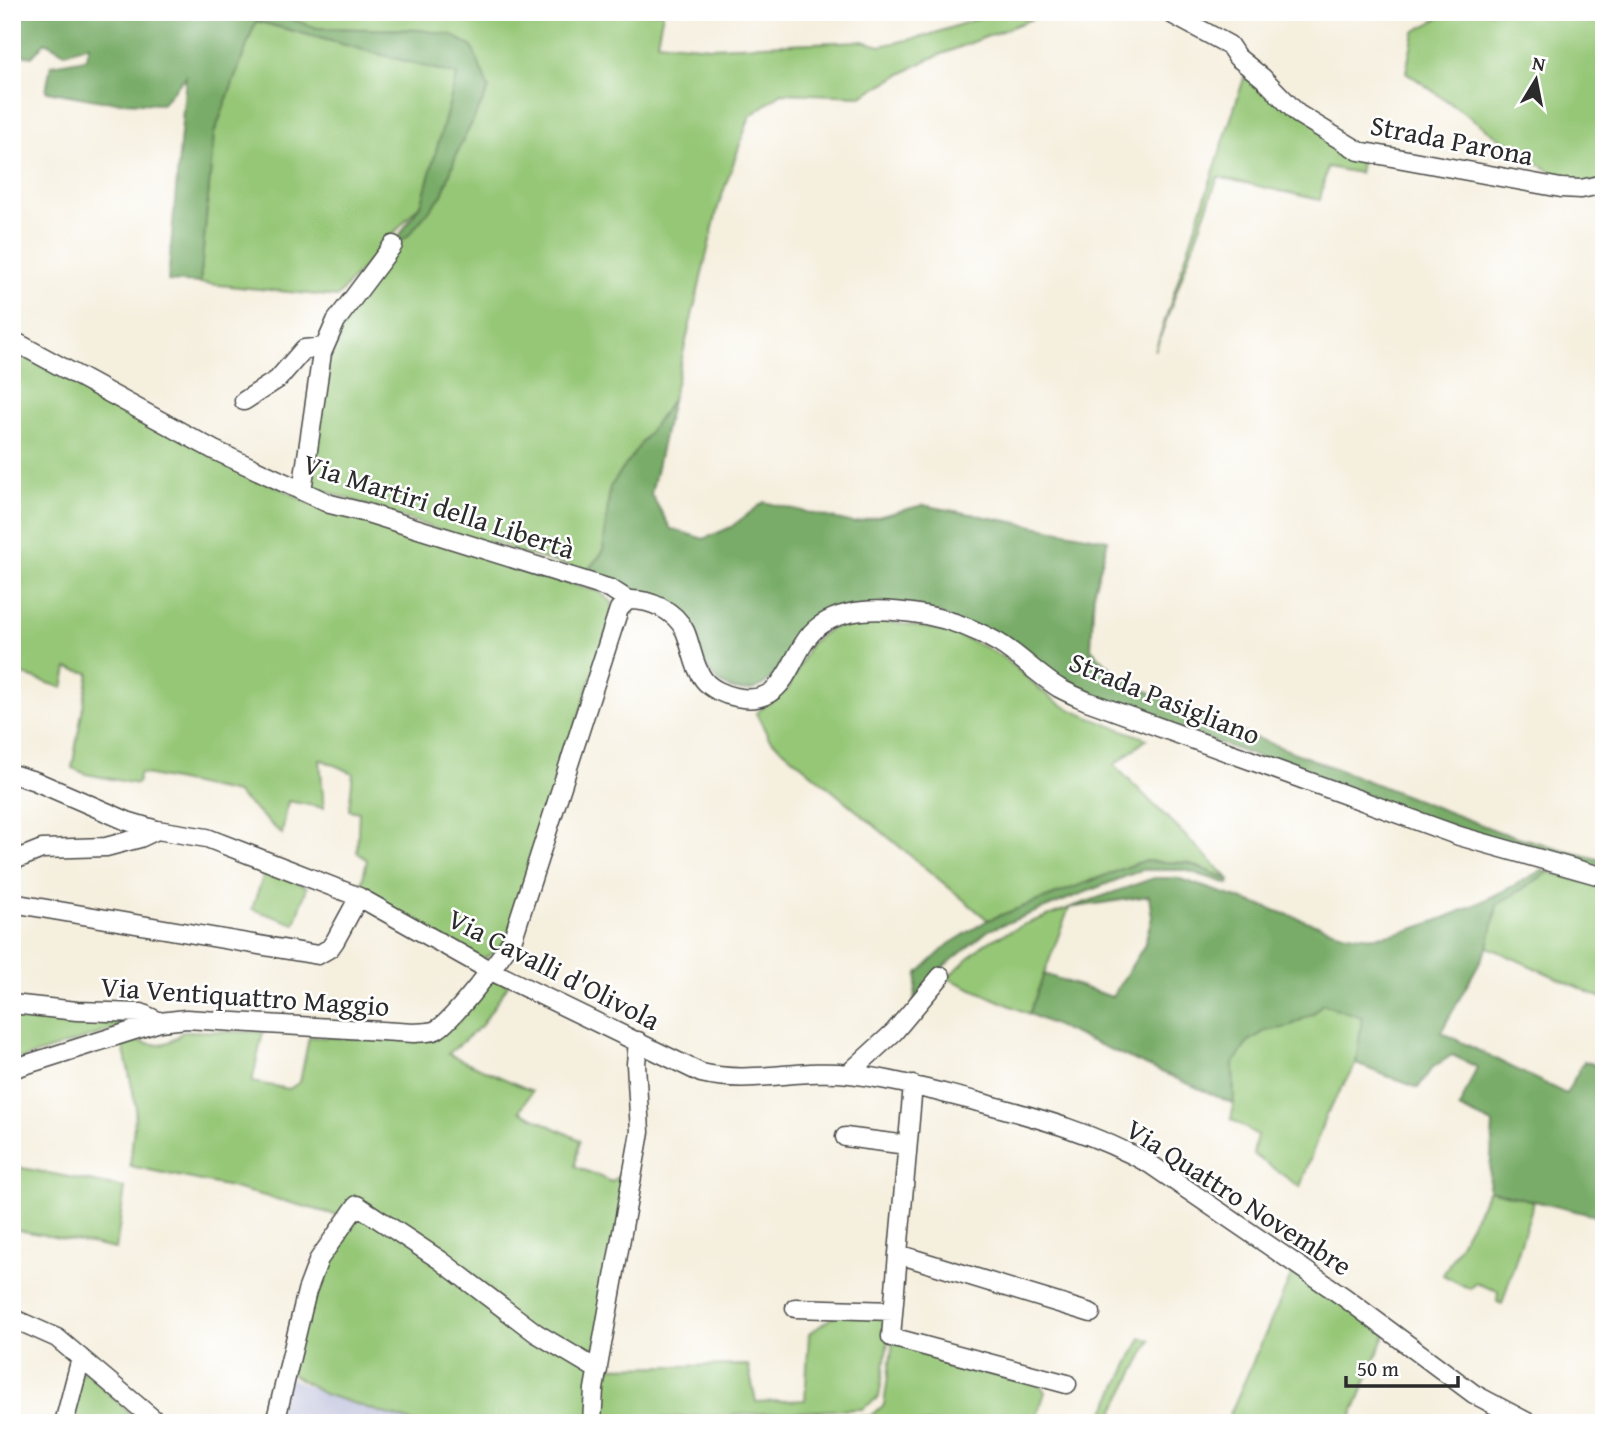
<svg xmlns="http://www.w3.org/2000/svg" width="1616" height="1435" viewBox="0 0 1616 1435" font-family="'Gentium Book Plus',serif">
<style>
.industrial{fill:#bfc2dd}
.green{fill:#96c777;stroke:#607951;stroke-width:2}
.forest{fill:#78ac68;stroke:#526c4a;stroke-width:2}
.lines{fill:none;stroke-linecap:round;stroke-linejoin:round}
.minor-casing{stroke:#494846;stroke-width:21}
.minor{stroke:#fff;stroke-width:18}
.labels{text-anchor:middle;stroke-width:5;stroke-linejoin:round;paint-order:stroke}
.street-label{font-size:28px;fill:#2b2b2b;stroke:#fff}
</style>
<rect width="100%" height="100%" fill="#fff"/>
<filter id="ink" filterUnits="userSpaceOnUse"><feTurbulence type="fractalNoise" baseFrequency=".0143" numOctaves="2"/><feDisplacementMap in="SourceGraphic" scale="14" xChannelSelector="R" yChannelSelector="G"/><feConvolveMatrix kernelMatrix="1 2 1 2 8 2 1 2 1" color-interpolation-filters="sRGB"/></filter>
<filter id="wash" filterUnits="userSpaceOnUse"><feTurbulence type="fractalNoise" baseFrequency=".00686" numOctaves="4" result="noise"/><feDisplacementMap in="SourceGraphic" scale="28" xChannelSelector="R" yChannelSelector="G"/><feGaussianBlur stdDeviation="1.57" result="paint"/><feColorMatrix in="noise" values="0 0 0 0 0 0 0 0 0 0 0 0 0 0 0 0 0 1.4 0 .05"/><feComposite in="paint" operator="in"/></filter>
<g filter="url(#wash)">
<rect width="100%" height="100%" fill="#f5efde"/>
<path class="industrial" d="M286,1376L324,1394L415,1423H275Z"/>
<path class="green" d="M271,12H663L657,42L711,47L863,41L880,46L926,36L997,12H1043L1032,19L927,60L861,96L782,93L750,116L718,207L672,400L610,487L603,552L582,577L570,566L517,552L499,544L468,540L308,485L322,353L393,245L407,236L442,195L459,148L489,89L421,30L316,28Z
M1450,12H1604V183L1581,189L1528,158L1406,72L1414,32Z
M256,21L458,75L422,202L337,297L200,283L214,134Z
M1248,66L1362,158L1359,173L1327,167L1320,200L1218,177L1155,351Z
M12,350L317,507L599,592L612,602L613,612L508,936L499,950L479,961L360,891L367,860L357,852L359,812L349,810L353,773L320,759L324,808L288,801L282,834L236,793L140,773L137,784L86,774L72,768L89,673L67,668L63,688L12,671Z
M865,621C911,623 959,630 999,655C1021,669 1037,691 1062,705C1088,719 1119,728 1147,739L1114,765L1230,880L1188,863L1143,861L988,920L769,738L756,713L789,688L810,644L831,628Z
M266,868L307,887L295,924L252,909Z
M1549,872L1604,888V999L1488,947L1497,905Z
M1069,908L1029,1014L947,978L985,943L1023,925Z
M495,977L508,985L481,1026L448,1054L532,1091L520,1111L580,1140L575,1166L612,1182L622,1172L628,1177L592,1423H415L324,1394L287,1371L307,1291L344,1217L230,1187L130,1166L136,1106L121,1036C144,1043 165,1053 183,1031L263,1032L252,1082L289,1089L300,1082L309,1037L429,1040Z
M1322,1004L1363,1017L1356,1064L1326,1115L1300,1187L1253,1154L1257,1135L1231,1119L1234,1104L1233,1064L1248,1042L1265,1031L1288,1027L1299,1021L1314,1013Z
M12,1010L142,1020L12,1062Z
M12,1166L125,1188L116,1249L12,1229Z
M1489,1190L1534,1201L1502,1304L1497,1302L1498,1291L1475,1283L1470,1289L1443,1275Z
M1294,1269L1386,1333L1349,1423H1226Z
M893,1311L879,1397L862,1409L616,1420L607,1418L596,1405L602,1367L748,1365L756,1402L805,1400L809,1334L838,1313Z
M1141,1338L1151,1340L1108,1423H1099Z
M893,1341L1037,1381L1045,1392L1035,1423H678L870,1416L884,1405Z
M83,1369L140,1423H66Z"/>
<path class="forest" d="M12,12H271L317,28L421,30L452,35L472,47L489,89L459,148L442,195L407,237L393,245L422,202L457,75L256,21L214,134L200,283L168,281L186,76L162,104L102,101L46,91L51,65L86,59L89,45L65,53L45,42L32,57L12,53Z
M672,400L651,494L671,529L704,539L731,527L764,502L854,523L923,505L1108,540L1094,590L1091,649L1121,678L1187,711L1500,832L1604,861V870L1462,830L1090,697L939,613L834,612C817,630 773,686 751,690C734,693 719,685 709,671C697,655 692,635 685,617L582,577L603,552L610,487Z
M1143,861L1188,863L1230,880L1229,884L1185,870H1142L989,930L936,973L914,1000L918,973L949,944L988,920Z
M1542,870L1549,872L1497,905L1488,947L1441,1032L1566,1094L1584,1061L1604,1068V1218L1489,1190L1493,1124L1459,1108L1477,1067L1452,1055L1432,1068L1418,1088L1356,1064L1362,1017L1322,1004L1314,1013L1288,1027L1265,1031L1248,1042L1233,1064L1234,1104L1029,1014L1044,974L1112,997L1144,946L1152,917L1149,896L1069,908L1154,878H1177C1216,891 1255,904 1295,917C1316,924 1339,934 1362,936C1409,941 1500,894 1542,870Z"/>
</g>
<g filter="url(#ink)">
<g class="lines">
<g class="minor-casing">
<path id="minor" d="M1168,12L1229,45L1237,57L1263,78L1298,114L1359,151L1561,188L1581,189L1604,184
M12,340L214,450L330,504L367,513L611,589L628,600
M244,401L278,379L304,349L324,347
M302,491L322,353L336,321L393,245
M628,600C649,599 675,610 685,631C692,647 693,666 704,680C711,689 725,695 736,697C790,709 788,650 818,627C847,605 890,609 925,615C951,620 977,630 999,643C1020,656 1038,675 1059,688C1068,693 1078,697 1087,701L1459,836L1604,877
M12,774L35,781L127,821L157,830L207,838L359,897L489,970L701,1073C750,1085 800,1068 850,1074C892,1079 934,1091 975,1101C1038,1118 1092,1132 1150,1164L1344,1297L1474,1394L1529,1423
M12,861L42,849L106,847L140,838L157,830
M12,903L318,955L330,948L335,941L359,897
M12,1004L77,1011L141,1013L160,1022L186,1019L414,1033C421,1032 430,1033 436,1030C452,1022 503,955 513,938L619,609L628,600
M12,1069L160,1022
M848,1074L894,1032L941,976
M913,1085L898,1254L1091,1313
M845,1137L907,1145
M898,1254L891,1337L1067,1384
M795,1308L893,1311
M12,1318L57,1338L158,1423
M64,1423L81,1358
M275,1423L307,1291L319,1259L357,1205L440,1260L536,1333L598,1370
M592,1423L594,1389L640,1132L636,1064L638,1041"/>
</g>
<use href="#minor" class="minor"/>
</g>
</g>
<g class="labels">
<g class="street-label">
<text transform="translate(1452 140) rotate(11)" y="10">Strada Parona</text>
<text transform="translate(439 506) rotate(18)" y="10">Via Martiri della Libertà</text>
<text transform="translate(1165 698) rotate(22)" y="10">Strada Pasigliano</text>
<text transform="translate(554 969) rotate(27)" y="10">Via Cavalli d'Olivola</text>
<text transform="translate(245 996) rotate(4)" y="10">Via Ventiquattro Maggio</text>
<text transform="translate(1239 1197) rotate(33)" y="10">Via Quattro Novembre</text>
</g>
</g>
<rect width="1616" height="1435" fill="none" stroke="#fff" stroke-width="42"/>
<g transform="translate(1536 80) rotate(10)" stroke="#ffffff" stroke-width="5" paint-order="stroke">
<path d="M0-5L12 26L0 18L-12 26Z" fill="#2b2b2b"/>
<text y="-10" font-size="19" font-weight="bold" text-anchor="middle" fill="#2b2b2b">N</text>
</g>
<path d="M1346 1376v10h112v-10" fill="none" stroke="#2b2b2b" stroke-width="3.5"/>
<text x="1357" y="1376" font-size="21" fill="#2b2b2b" stroke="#ffffff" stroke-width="5" paint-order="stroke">50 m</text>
</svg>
